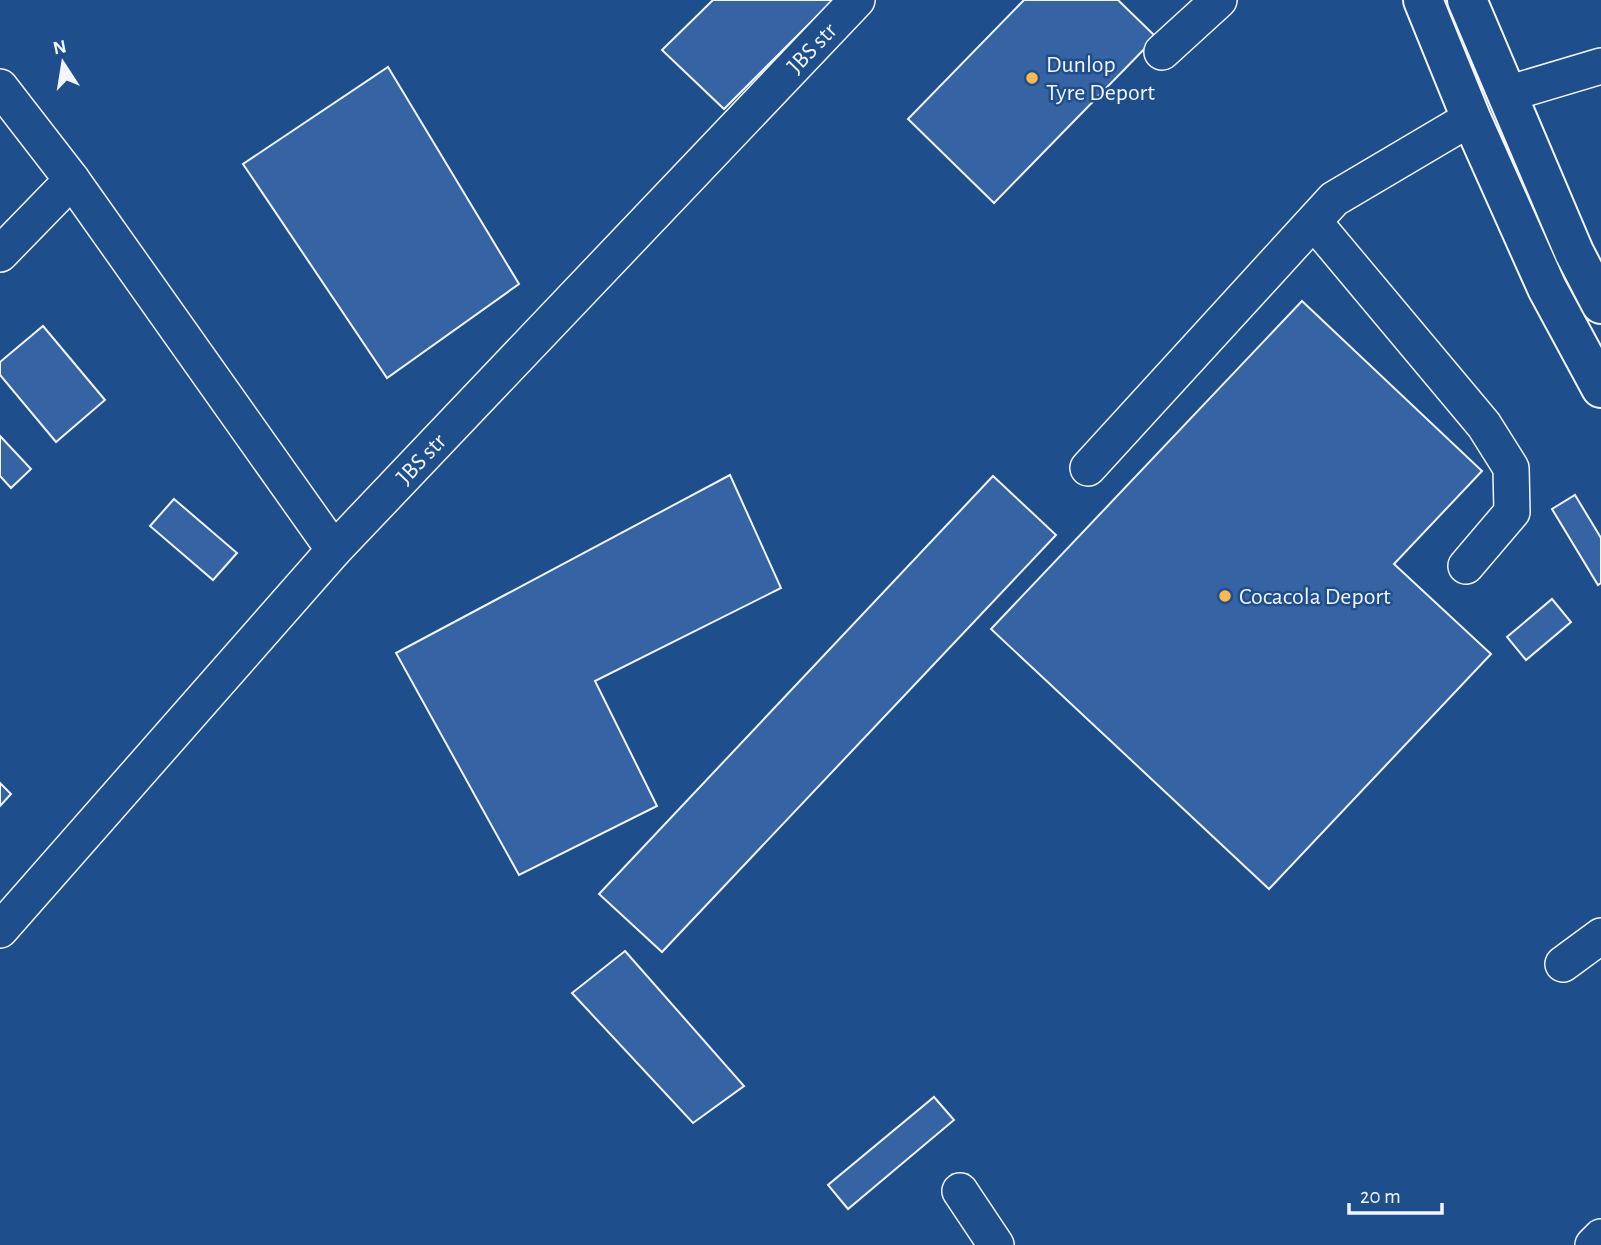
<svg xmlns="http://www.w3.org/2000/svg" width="1601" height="1245" viewBox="0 0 1601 1245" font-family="'Alegreya Sans',sans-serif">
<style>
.building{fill:#3563a3;stroke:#f2f6ff;stroke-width:2}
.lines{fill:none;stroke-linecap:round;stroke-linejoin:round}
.minor-casing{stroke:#f2f6ff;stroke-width:38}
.highway-casing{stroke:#f2f6ff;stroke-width:42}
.minor{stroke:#1f4e8c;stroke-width:35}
.highway{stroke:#1f4e8c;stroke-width:38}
.poi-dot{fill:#ffb74d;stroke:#1f4e8c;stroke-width:2.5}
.labels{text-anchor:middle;stroke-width:5;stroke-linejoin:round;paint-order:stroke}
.street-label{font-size:24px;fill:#f2f6ff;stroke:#1f4e8c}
.poi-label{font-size:24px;fill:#f2f6ff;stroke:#1f4e8c;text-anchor:start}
</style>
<rect width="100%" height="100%" fill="#1f4e8c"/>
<path class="building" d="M713,0H833L724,109L662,50Z
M1024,0H1118L1156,37L994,203L908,119Z
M388,67L519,284L387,378L243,164Z
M1302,301L1482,471L1394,564L1491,654L1269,889L991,629Z
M43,326L105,400L56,442L0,375V362Z
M0,436L31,469L11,488L0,476Z
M730,475L781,588L595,681L657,806L519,875L396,653Z
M993,476L1056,535L662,952L599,894Z
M1575,495L1601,538V583L1598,585L1552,509Z
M174,499L237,553L213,580L150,526Z
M1552,599L1571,622L1526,660L1507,637Z
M0,783L11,794L0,806Z
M625,951L744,1086L693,1123L572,993Z
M934,1097L954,1120L848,1209L828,1185Z"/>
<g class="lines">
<g class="minor-casing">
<g id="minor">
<path d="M1162,52L1219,0"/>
<path d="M0,87L72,180L334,550"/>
<path d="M1507,94L1601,66"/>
<path d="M1314,222L1484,425L1511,468L1512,512L1466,566"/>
<path d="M0,254L72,180"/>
<path d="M1088,468L1334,199L1471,118"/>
<path id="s1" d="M0,930L334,550L857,0"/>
<path d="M1563,964L1601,936"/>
<path d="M960,1191L996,1245"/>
<path d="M1593,1245L1601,1237"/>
</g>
</g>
<g class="highway-casing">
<path id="highway" d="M1423,0L1471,118L1547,288L1601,388
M1467,0L1574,252L1601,304"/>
</g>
<use href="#minor" class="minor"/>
<use href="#highway" class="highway"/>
</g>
<g class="poi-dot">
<circle cx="1032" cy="78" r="7"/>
<circle cx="1225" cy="596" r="7"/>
</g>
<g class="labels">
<g class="street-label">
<text dy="8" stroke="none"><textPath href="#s1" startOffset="1199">JBS str</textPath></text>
<text dy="8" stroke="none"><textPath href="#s1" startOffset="632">JBS str</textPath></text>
</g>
<g class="poi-label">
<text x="1046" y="72">Dunlop<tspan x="1046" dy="28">Tyre Deport</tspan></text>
<text x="1239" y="604">Cocacola Deport</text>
</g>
</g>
<g transform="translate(63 63) rotate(348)" stroke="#1f4e8c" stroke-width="5" paint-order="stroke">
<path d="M0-5L12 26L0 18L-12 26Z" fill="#f2f6ff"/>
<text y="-10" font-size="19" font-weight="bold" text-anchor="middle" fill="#f2f6ff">N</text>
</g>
<path d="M1349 1203v10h93v-10" fill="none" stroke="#f2f6ff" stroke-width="3.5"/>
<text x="1360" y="1203" font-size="21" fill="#f2f6ff" stroke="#1f4e8c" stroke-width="5" paint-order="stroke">20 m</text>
</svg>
